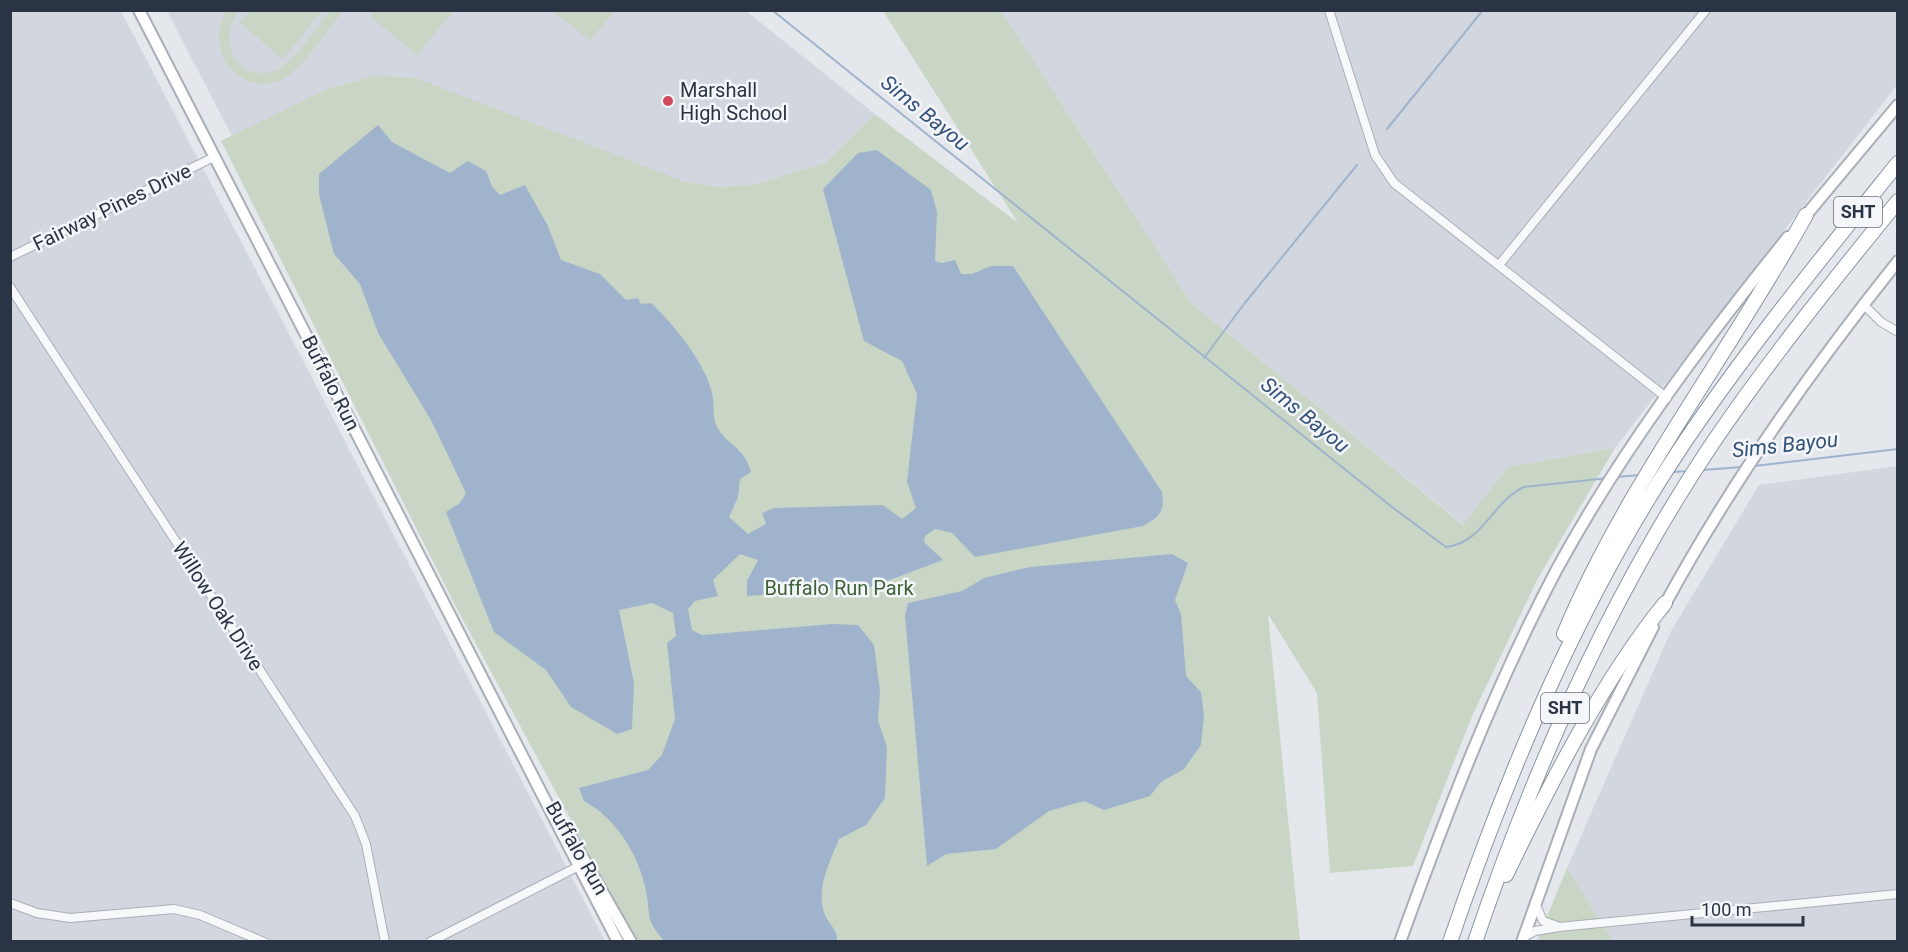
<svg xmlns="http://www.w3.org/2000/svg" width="1908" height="952" viewBox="0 0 1908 952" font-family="Roboto,sans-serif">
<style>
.built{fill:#d2d6de}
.green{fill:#c9d6c5}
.water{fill:#9fb4cc}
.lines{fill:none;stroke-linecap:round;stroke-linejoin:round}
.stream{stroke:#9fb4cc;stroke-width:2}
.street-casing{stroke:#a9aeb7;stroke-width:10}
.secondary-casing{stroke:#a9aeb7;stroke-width:14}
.highway-casing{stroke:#8b94a3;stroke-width:16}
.street{stroke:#f7f8fa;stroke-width:8}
.secondary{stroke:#fff;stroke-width:10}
.highway{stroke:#fff;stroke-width:14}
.poi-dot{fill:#d1495b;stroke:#f4f6f9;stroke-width:2}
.labels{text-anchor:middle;stroke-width:5;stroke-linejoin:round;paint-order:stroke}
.shield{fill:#f4f6f9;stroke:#676e7b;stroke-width:1.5}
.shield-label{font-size:18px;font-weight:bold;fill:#2b3445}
.poi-label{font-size:20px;fill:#2b3445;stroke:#f4f6f9;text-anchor:start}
.street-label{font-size:20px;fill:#2b3445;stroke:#f4f6f9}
.park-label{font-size:20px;fill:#3f6138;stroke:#f4f6f9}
.water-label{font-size:21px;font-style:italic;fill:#34527a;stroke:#f4f6f9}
</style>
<rect width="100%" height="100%" fill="#e4e7ec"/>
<path class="built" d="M10,11H121L605,941H11Z
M167,11H746L875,114L825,163L752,185L719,187L686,182L373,76L327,89L232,136Z
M1001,11H1897V85L1615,448L1508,467L1464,525L1192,304Z
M1897,466V941H1613L1567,868L1671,631L1759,485Z"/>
<path class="green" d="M227,10L239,11C215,40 238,85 277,70C295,62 317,26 330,11H343C327,30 304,68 282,79C239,99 202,49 227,10Z
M250,11V10L322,11L283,59L240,23Z
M375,11V10L453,11L417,55L370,16Z
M553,11H615L590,40Z
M883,11H1001L1192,304L1463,525L1508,467L1615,448L1537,580L1472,716L1413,866L1330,873L1317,693L1268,614L1300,941H636L454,603L221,141L327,89L373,76L416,78L686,182L719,187L752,185L825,163L875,114L1018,223Z
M1567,868L1613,941H1537Z"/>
<path class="water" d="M378,125L392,142L450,173L468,161L486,171L492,186L500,195L525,185L548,226L561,260L600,274L626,300L638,298L641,304L651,303C672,322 706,364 712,393C715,403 712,416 716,425C727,447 743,444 751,472L740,479L738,497L729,517L748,534L766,524L762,513L774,508L883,505L902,519L916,508L907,482L917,394L902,361L864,341L823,189L858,153L877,150L931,190L937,212L935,261L942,263L955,260L961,274H972L991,266H1013L1162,492C1165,511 1160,517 1143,526L975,557L952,533L935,529L925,536L924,542L943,560L871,587L747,596V581L758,560L740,554L713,580L718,596L695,601L688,609L692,630L702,635L832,624L858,625L874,645L880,691L878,721L887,747L885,798L866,825L839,839C830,862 816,887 824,912C827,923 838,929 837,941H664C645,918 651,918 646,891C639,855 616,818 584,801L579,788L648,770L662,755L675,719L667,643L676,636L673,613L652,603L619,610L634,683L632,729L617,734L571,707L546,670L494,632L446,512L460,503L466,493L431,420L378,333L360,284L334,254L319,194V174Z
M1172,554L1188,563L1175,600L1181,614L1186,676L1201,692L1204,716L1201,745L1184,769L1161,782L1150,796L1104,810L1084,801L1049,811L996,849L946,854L927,866L905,615L908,603L962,591L984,578L1030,567Z"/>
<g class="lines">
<path class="stream" d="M772,10L1392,507L1446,547C1483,543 1493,501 1524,487L1608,478
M1387,129L1483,10
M1204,358L1244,304L1357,165
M1754,466L1898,449
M1703,470L1742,467
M1673,472L1688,471
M1616,477L1640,475"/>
<g class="street-casing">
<path id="street" d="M1329,10L1375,155L1394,183L1667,398
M10,257L214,157
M1499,265L1706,10
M10,287L355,816L366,844L385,942
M1863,304L1881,322L1898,332
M10,903L37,913L70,918L174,909L200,915L264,942
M1536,905L1543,921L1557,926
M1524,937L1535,931L1559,927L1898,894
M430,942L583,864"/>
</g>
<g class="secondary-casing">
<path id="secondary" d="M139,10L618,942
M1802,220L1898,105
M1663,608C1730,484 1810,371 1898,261
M566,828L631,942
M1400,942C1446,815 1494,688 1557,569C1621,451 1704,341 1788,237
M1522,942L1591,749L1653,627"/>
</g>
<g class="highway-casing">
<path id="highway" d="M1564,634C1627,484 1728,356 1806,215
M1506,875C1550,784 1602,681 1665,603
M1450,942C1509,769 1579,601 1680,449C1747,349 1823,256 1898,163
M1475,942C1534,768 1608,600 1710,447C1768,361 1833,281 1898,201"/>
</g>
<use href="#street" class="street"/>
<use href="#secondary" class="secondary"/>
<use href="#highway" class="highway"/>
</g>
<circle class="poi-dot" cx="668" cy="101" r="6"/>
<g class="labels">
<g class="shield">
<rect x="1834" y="197" width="48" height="30" rx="4.5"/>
<rect x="1541" y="693" width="48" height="30" rx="4.5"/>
</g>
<g class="shield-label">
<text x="1858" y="218">SHT</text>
<text x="1565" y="714">SHT</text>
</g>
<g class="poi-label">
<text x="680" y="97">Marshall<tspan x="680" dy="23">High School</tspan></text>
</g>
<g class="street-label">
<text transform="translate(112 207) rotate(-26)" y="7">Fairway Pines Drive</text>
<text transform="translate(331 383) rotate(63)" y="7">Buffalo Run</text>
<text transform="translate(218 606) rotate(57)" y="7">Willow Oak Drive</text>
<text transform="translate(577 848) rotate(60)" y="7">Buffalo Run</text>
</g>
<g class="park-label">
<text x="839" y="595">Buffalo Run Park</text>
</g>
<g class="water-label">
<text transform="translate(925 113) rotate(39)" y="7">Sims Bayou</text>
<text transform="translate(1305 415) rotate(39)" y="7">Sims Bayou</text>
<text transform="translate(1785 445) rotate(-6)" y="7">Sims Bayou</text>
</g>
</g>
<rect width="1908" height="952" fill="none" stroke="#2b3445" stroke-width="24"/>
<path d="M1692 916v9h111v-9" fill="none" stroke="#2b3445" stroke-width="3"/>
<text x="1701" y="916" font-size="18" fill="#2b3445" stroke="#f4f6f9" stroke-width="4.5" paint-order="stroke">100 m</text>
</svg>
